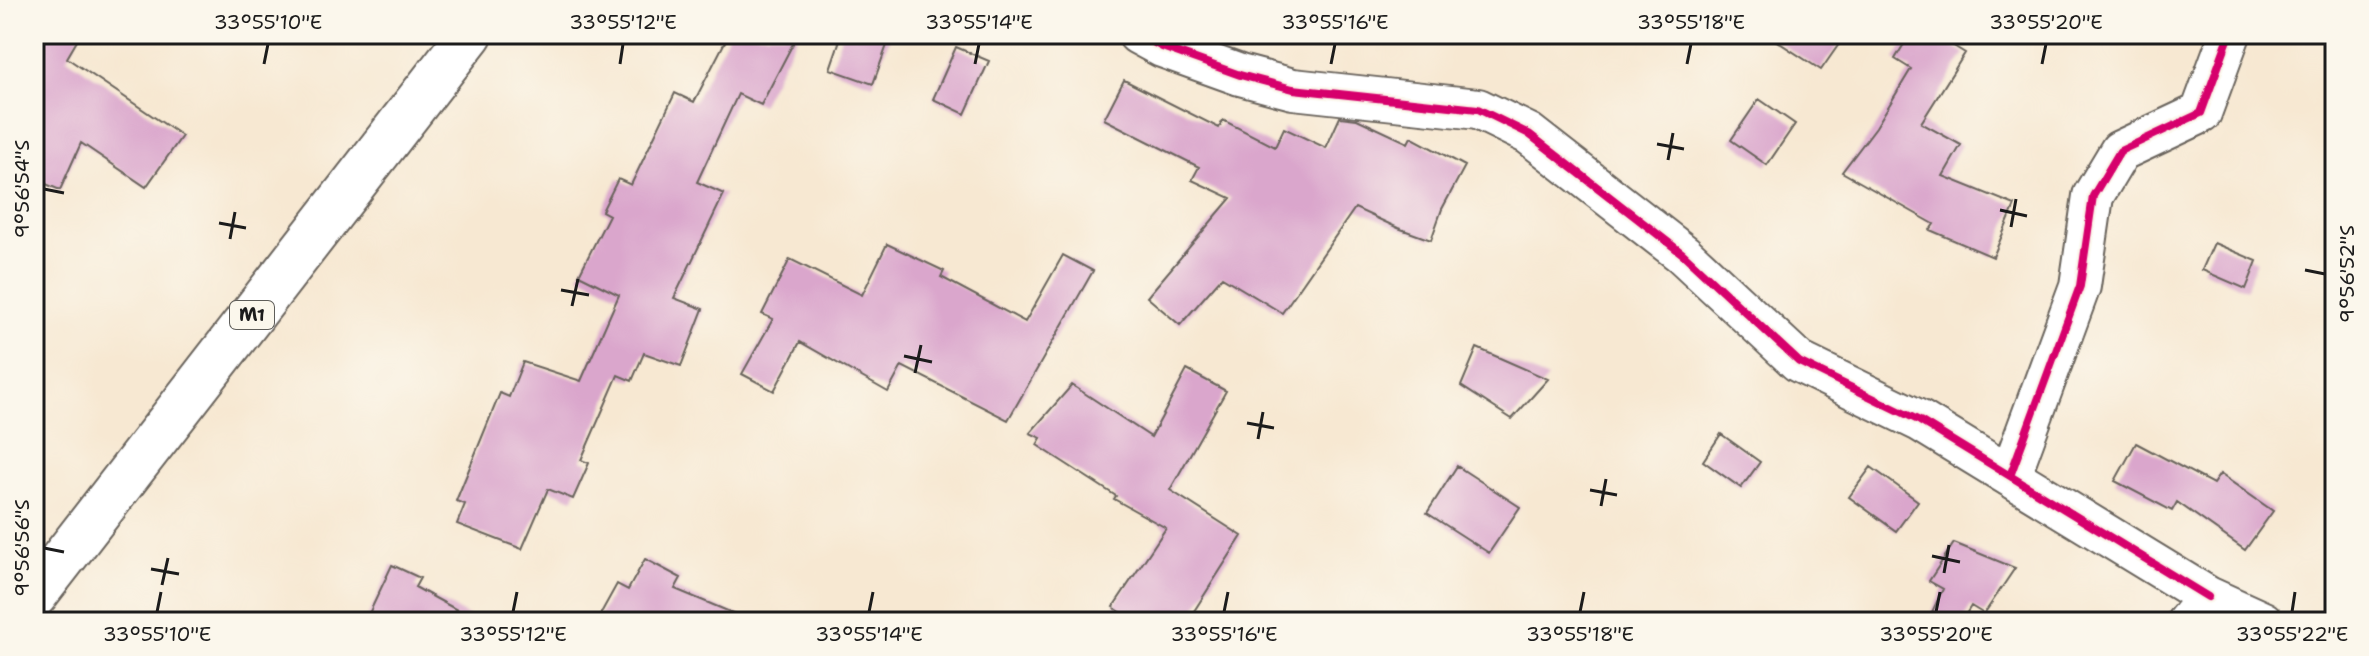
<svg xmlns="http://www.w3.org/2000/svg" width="2369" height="656" viewBox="0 0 2369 656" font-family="'Shantell Sans',sans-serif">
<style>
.building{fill:#daa6cc}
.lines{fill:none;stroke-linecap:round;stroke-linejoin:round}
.minor-casing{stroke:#69635c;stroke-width:44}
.trunk-casing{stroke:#69635c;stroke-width:48}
.minor{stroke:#fff;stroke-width:40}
.trunk{stroke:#fff;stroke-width:44}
.cycleway-casing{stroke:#fbf7ec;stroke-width:13}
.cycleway{stroke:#d6006c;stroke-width:8}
.ticks{fill:none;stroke:#1c1c1c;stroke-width:3}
.labels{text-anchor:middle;stroke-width:6;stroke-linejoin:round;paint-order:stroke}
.shield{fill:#fbf7ec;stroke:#5f5e5a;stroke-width:2}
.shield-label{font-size:18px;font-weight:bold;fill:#1c1c1c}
.neatline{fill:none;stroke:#1c1c1c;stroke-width:3}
.ticks-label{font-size:20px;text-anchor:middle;fill:#1c1c1c}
</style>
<rect width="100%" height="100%" fill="#fbf7ec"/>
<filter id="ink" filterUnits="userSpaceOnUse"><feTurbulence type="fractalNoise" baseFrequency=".0125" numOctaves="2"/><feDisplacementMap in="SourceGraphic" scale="16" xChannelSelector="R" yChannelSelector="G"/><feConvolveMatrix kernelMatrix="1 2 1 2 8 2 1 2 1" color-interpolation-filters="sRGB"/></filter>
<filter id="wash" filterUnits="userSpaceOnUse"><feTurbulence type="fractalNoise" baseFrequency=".006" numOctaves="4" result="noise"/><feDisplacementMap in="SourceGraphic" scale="32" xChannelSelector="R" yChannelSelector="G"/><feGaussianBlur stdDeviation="1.8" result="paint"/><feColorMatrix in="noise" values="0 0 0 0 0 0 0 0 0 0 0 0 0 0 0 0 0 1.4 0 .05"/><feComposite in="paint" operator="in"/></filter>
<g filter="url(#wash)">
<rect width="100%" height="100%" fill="#f7e8d2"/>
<g id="blocks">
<path class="building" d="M34,34H81L67,58L182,136L146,187L81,143L60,190L34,179Z
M729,34H798L761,105L738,94L697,182L724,194L674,298L703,309L681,366L644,353L632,381L618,375L581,460L589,463L573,499L548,489L522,549L457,524L465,504L456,501L500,393L509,397L523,362L581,381L619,295L579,275L609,215L602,211L618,179L631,185L675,93L694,102Z
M842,34H891L873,84L830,69Z
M1766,34H1846L1821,70Z
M1910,34H1934L1965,53L1921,123L1961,145L1943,176L2015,205L1993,257L1930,230L1934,224L1842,172L1876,127L1911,69L1895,59Z
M956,47L989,61L965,114L933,99Z
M1124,80L1219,128L1223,120L1275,147L1284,128L1326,148L1340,117L1357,119L1408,143L1411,137L1465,166L1442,209L1431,240L1398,228L1355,208L1282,313L1222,277L1180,325L1147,297L1231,198L1192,180L1199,167L1104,119Z
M1759,99L1795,124L1767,165L1731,140Z
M2214,243L2257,261L2246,289L2202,270Z
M887,244L944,271L941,277L1025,322L1063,255L1093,271L1008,420L902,366L888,392L800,342L774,391L742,374L773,319L762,314L790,259L862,295Z
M1477,348L1548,379L1512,419L1461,386Z
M1187,370L1226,391L1170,490L1242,536L1187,622H1136L1113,607L1166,528L1114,499L1116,496L1037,445L1041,438L1030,433L1072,385L1151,437Z
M1721,434L1760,462L1741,488L1703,461Z
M2136,443L2213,484L2220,474L2273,511L2245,550L2177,502L2172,511L2115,481Z
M1457,466L1520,507L1489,553L1427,513Z
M1871,467L1918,501L1896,531L1849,497Z
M1954,543L2015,568L1984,614L1971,606L1961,622H1951L1932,612L1943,589L1929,581Z
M645,559L681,578L675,589L754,622H596L617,584L628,590Z
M392,565L420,578L415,587L479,622H365Z"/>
</g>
</g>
<g filter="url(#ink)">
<use href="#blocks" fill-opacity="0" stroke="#69635c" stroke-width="2"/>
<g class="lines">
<g class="minor-casing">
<path id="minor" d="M1138,34L1162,47L1240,75L1293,89L1478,109L1529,134L1683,254L1799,362L1920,421L2208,597
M2010,476L2080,286L2093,196L2120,151L2201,113L2230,34
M2187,622L2208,597L2263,622"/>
</g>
<g class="trunk-casing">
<path id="trunk" d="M34,596L470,34"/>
</g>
<use href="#minor" class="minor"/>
<use href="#trunk" class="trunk"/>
<g class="cycleway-casing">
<path id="cycleway" d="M1138,34L1162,47L1240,75L1293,89L1478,109L1529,134L1683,254L1799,362L1920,421L2208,597
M2010,476L2080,286L2093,196L2120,151L2201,113L2230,34"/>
</g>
<use href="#cycleway" class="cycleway"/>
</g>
</g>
<path class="ticks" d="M264,64L268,44M620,64L623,44M975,64L979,44M1331,64L1335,44M1687,64L1691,44M2042,64L2046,44M1657,144L1684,149M1668,160L1673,133M44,189L64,193M2000,210L2027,216M219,223L246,228M2011,227L2016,199M230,239L235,212M2305,270L2325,274M561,290L589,295M572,306L578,279M904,356L932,362M915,373L921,345M1247,423L1274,428M1258,439L1263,412M1590,490L1617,495M1601,506L1606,479M44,548L64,552M1932,556L1960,562M151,569L179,574M1944,573L1949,545M162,585L168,558M157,612L161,592M513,612L517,592M869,612L873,592M1224,612L1228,592M1580,612L1584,592M1936,612L1940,592M2292,612L2295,592"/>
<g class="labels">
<rect class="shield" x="230" y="301" width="44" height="28" rx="6"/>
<g class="shield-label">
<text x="252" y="321">M1</text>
</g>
</g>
<rect width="2369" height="656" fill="none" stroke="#fbf7ec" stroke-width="88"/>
<rect x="44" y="44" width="2281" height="568" class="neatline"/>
<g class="ticks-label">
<text x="268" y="29">33°55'10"E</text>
<text x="623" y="29">33°55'12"E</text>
<text x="979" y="29">33°55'14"E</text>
<text x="1335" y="29">33°55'16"E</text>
<text x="1691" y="29">33°55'18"E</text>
<text x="2046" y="29">33°55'20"E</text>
<text transform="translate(22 189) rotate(-90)" y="7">9°56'54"S</text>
<text transform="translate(2347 274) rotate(-90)" y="7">9°56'52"S</text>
<text transform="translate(22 548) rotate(-90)" y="7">9°56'56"S</text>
<text x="157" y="641">33°55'10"E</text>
<text x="513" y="641">33°55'12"E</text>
<text x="869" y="641">33°55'14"E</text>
<text x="1224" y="641">33°55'16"E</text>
<text x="1580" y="641">33°55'18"E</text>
<text x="1936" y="641">33°55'20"E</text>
<text x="2292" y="641">33°55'22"E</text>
</g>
</svg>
